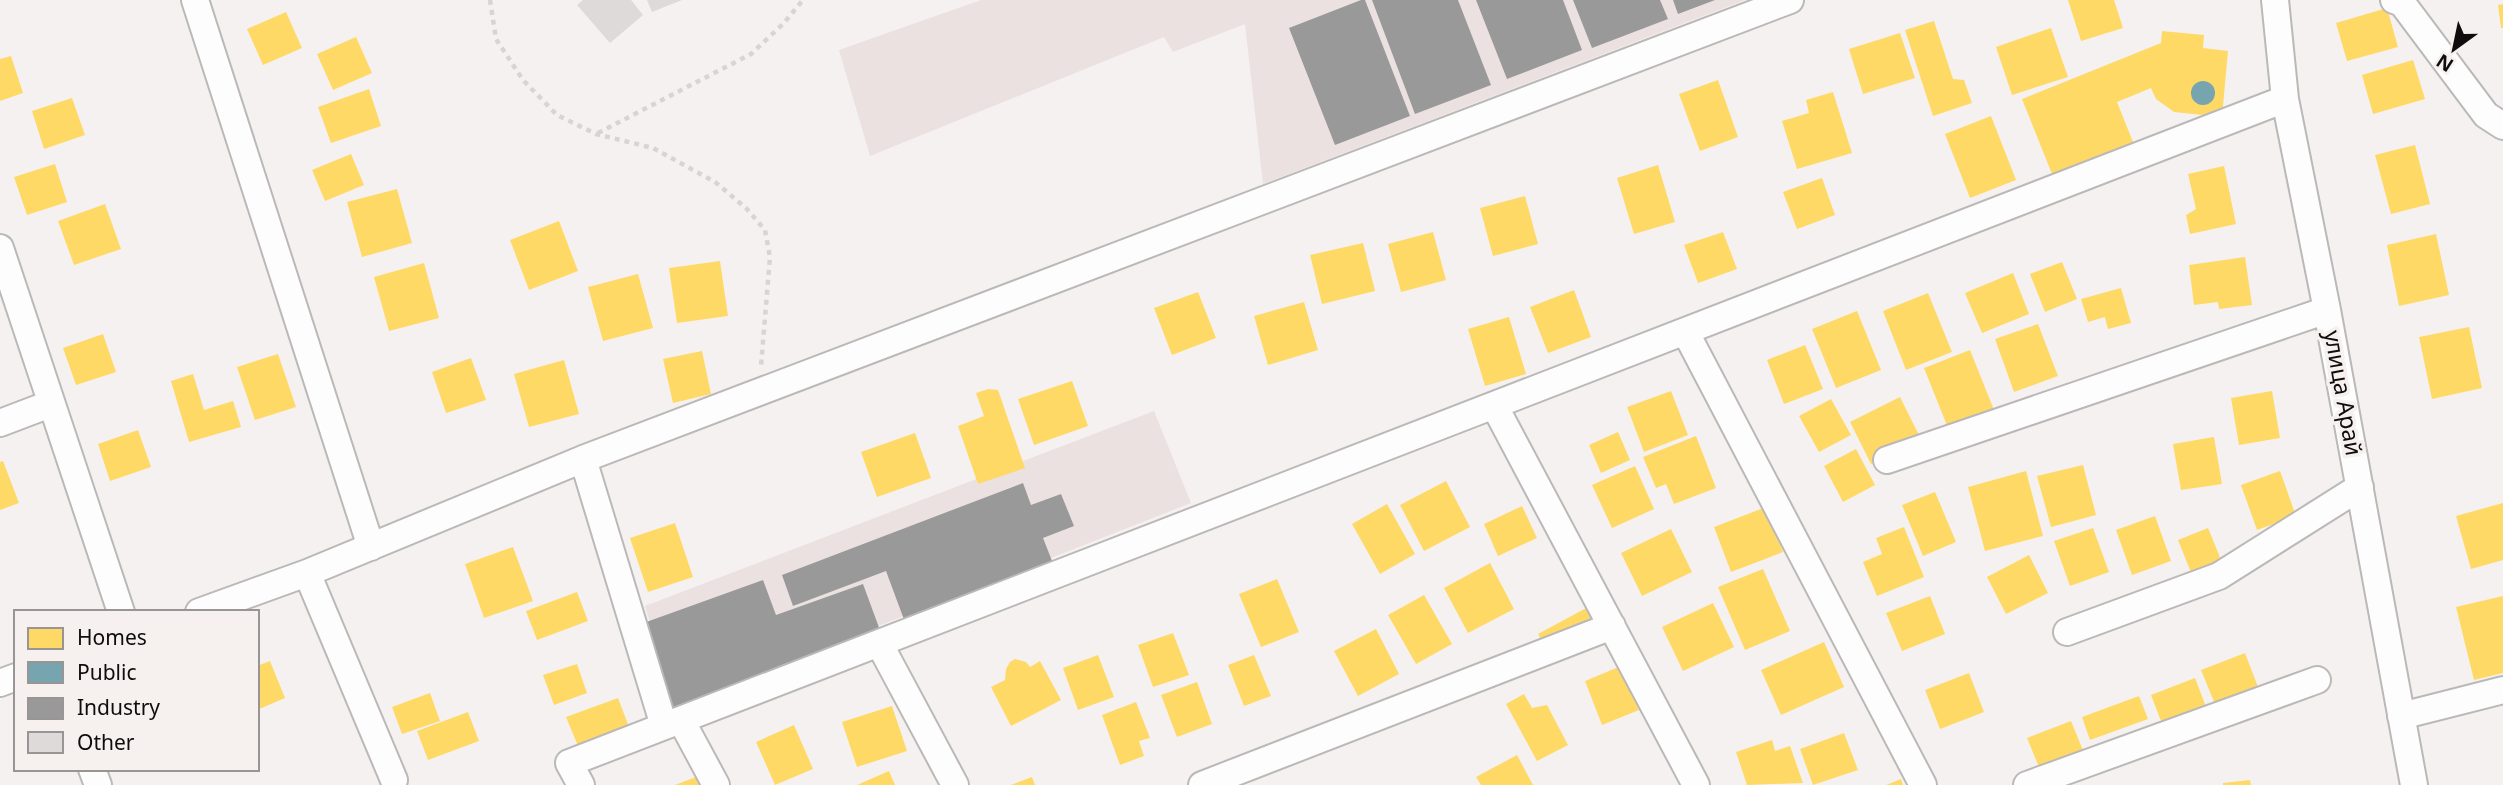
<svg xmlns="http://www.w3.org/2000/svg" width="2503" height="785" viewBox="0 0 2503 785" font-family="'Noto Sans',sans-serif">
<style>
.built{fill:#ebe1e0}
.homes{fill:#ffd966}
.public{fill:#76a5af}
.industry{fill:#999}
.building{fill:#dddad9}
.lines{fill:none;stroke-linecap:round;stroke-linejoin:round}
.street-casing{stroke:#bbb8b8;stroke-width:30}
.path{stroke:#d6d5d5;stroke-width:4.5;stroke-dasharray:5 5;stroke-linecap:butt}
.street{stroke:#fefdfd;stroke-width:26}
.labels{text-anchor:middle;stroke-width:7;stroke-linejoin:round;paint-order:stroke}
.street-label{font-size:23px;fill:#0e0c0c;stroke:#f6f0ef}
</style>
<rect width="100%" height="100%" fill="#f5f1f0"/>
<path class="built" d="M981,0H1745L1263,184L1245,24L1173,52L1164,37L870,156L839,50Z
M1154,411L1191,503L675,706L645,606Z"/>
<path class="homes" d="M2068,0H2114L2123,28L2081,41Z
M2503,4V28H2501L2498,5Z
M2387,8L2398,47L2347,61L2336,23Z
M286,12L302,48L263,65L247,29Z
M1934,21L1953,79L1964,80L1972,103L1933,116L1905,30Z
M2051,28L2068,77L2012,95L1996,47Z
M2162,31L2204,35L2203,48L2228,51L2222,117L2174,112L2156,99L2151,88L2117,102L2139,157L2058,189L2022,99L2161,43Z
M1900,33L1915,78L1863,94L1849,49Z
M356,37L372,73L333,90L317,54Z
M11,56L23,93L0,101V59Z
M2413,60L2425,99L2373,114L2362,75Z
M1718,80L1738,137L1700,151L1679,94Z
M369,89L381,126L331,143L318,107Z
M1833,92L1852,153L1797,169L1782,121L1809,113L1806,100Z
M72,98L85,135L44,149L32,111Z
M1991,116L2016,180L1970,198L1945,134Z
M2415,145L2430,204L2391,214L2375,155Z
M351,154L364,185L325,201L312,170Z
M55,164L67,202L27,215L14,177Z
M1658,165L1675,222L1634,234L1617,178Z
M2224,166L2236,224L2190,234L2186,215L2196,209L2188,174Z
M1822,178L1835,215L1797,229L1783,192Z
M397,189L412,243L362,257L347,202Z
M1525,196L1538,244L1493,256L1480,208Z
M105,204L121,249L74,265L58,221Z
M559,221L578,271L529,290L510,240Z
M1433,232L1446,280L1401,292L1388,244Z
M1723,232L1737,269L1698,283L1684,245Z
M2436,234L2449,295L2399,306L2387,245Z
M1363,243L1375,291L1322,304L1310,255Z
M2245,257L2252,305L2219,309L2218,302L2194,305L2189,265Z
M720,261L728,316L677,323L669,268Z
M2062,262L2077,299L2045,312L2030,274Z
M424,263L439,318L389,331L374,277Z
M2013,273L2029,314L1982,333L1965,293Z
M638,274L653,328L603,341L588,287Z
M2121,288L2131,323L2108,329L2105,317L2088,322L2081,299Z
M1574,290L1591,337L1548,353L1530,307Z
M1198,292L1216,338L1172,355L1154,308Z
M1928,293L1952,352L1906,370L1883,311Z
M1304,302L1318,350L1268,365L1254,316Z
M1857,311L1881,370L1836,388L1812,329Z
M1509,317L1526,374L1485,386L1468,329Z
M2038,324L2058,376L2014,392L1995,339Z
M2469,327L2482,388L2432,399L2419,337Z
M103,334L116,372L76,385L63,348Z
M1805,345L1823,389L1784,404L1767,360Z
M1970,350L1994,410L1948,428L1924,368Z
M702,351L711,394L673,403L663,359Z
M278,354L296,407L255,420L237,367Z
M471,358L486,400L446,413L432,372Z
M564,360L579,414L529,427L514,374Z
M193,374L204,410L233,401L241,427L189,442L171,381Z
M1072,381L1088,426L1034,445L1018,399Z
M988,389L998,390L1025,468L978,484L958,426L984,416L976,393Z
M1671,391L1688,435L1644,452L1627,407Z
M2272,391L2280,438L2239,445L2231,398Z
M1900,397L1921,439L1871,464L1850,422Z
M1831,399L1851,435L1819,452L1799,416Z
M138,430L151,467L110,481L98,444Z
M1618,432L1630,460L1601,473L1589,445Z
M915,433L931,478L877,497L861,452Z
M1696,436L1716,488L1674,504L1666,484L1656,488L1643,457Z
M2214,437L2222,484L2181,490L2173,444Z
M1856,449L1875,485L1843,502L1824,466Z
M3,461L19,503L0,510V462Z
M2083,465L2096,515L2051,527L2037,476Z
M1635,466L1654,509L1612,528L1592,485Z
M2026,471L2043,536L1985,551L1968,487Z
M2280,471L2296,516L2257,530L2241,485Z
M1446,481L1470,527L1424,551L1400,505Z
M1935,492L1956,542L1923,556L1902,505Z
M2503,503V560L2471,569L2456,516Z
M1387,504L1415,554L1380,574L1352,524Z
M1522,506L1537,538L1498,556L1484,524Z
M1766,507L1783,552L1731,572L1714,527Z
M2155,516L2171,561L2132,575L2116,530Z
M675,523L693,577L648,592L630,538Z
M1904,527L1924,577L1877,596L1863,562L1882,554L1876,538Z
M2093,528L2109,572L2070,586L2054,541Z
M2208,528L2224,567L2194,580L2178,540Z
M1671,529L1692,572L1642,596L1621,553Z
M513,547L533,601L484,618L465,564Z
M2029,555L2048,593L2006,614L1987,577Z
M1490,563L1514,609L1468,633L1444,588Z
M1763,569L1790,631L1745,650L1718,587Z
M1277,579L1299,632L1261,647L1239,594Z
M577,592L588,621L537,640L526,611Z
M1424,595L1452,644L1416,664L1388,615Z
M1930,596L1945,634L1902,651L1886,613Z
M2503,596V673L2474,680L2456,607Z
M1713,603L1734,647L1683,671L1662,627Z
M1588,607L1603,635L1553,661L1538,634Z
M1376,629L1399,674L1358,696L1334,651Z
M1173,633L1189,675L1153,687L1138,645Z
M1824,642L1844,687L1781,715L1761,670Z
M2245,653L2260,692L2217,709L2201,670Z
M1098,655L1114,697L1078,710L1063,668Z
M1254,655L1271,696L1244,706L1228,665Z
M1015,659L1026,662L1030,667L1040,661L1061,700L1011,726L991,687L1005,680L1006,669L1010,662Z
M270,661L285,698L257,710V666Z
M577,664L587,693L554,705L543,675Z
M1621,666L1639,710L1602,725L1585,681Z
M1969,673L1984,712L1940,729L1925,690Z
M2195,678L2210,717L2166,734L2151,695Z
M1197,682L1212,724L1177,737L1161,695Z
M430,693L440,721L402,734L392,707Z
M1524,694L1532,708L1547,705L1568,745L1537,761L1506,704Z
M2139,696L2148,719L2090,740L2082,717Z
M618,698L629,727L578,746L566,717Z
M1136,702L1150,738L1139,741L1144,756L1120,765L1102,715Z
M892,706L907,751L857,767L842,722Z
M468,712L479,741L428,760L417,731Z
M2071,721L2087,760L2043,777L2027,738Z
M794,725L813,769L775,785L756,742Z
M1844,733L1858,770L1813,785L1800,749Z
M1772,740L1775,751L1790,746L1803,783L1747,785L1736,752Z
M1517,755L1533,785H1481L1476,777Z
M889,771L895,785H857Z
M696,777L699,785H675Z
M1032,777L1035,785H1011Z
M1901,779L1903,785H1886Z
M2250,780L2251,785H2223V783Z"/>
<path class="public" d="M2191 93a12 12 0 1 1 24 0a12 12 0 1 1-24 0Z"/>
<path class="industry" d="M1361,0H1365L1410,116L1335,145L1289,28Z
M1372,0H1458L1491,85L1415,114Z
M1476,0H1563L1582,50L1507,79Z
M1573,0H1660L1668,19L1592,48Z
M1673,0H1715L1678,14Z
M1023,483L1031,505L1061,494L1074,526L1043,538L1058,576L909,633L886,571L793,606L782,575Z
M763,580L776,615L863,584L884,641L671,717L638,625Z"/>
<path class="building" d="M583,0H631L643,15L610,43L577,5Z
M647,0H682L652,12Z"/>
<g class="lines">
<g class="street-casing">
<path id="street" d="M195,0L371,547
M2275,0L2285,99L2327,310L2414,785
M2394,0L2402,3L2486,115L2503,126
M0,248L121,612
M1685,331L1923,785
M1494,405L1696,785
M0,423L50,404
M583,459L664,726
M1887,460L2327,310
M307,573L394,780
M199,612L307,573L583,459L1790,0
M2067,632L2219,576L2360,487
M879,643L955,785
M0,683L16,677
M2401,716L2503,690
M681,720L716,785
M92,769L98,785
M581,785L569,763L2285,99
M1202,785L1612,626
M2027,785L2317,680"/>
</g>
<path class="path" d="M490,0L496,39L523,80L557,115L596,134L653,148L715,182L746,208L765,230L770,257L761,366
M598,133L751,54L783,24L803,0"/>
<use href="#street" class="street"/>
</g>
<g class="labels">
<g class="street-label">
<text transform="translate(2343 393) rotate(80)" y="8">улица Арай</text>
</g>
</g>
<rect x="14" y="610" width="245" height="161" fill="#f6f0ef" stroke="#999594" stroke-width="2"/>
<rect x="28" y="628" width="35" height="21" fill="#ffd966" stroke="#999594" stroke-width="2"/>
<text x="77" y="645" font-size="21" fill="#0e0c0c">Homes</text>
<rect x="28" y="662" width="35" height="21" fill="#76a5af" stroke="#999594" stroke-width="2"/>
<text x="77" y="680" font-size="21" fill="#0e0c0c">Public</text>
<rect x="28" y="698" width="35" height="21" fill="#999999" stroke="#999594" stroke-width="2"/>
<text x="77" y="715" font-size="21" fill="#0e0c0c">Industry</text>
<rect x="28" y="732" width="35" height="21" fill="#dddad9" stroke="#999594" stroke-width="2"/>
<text x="77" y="750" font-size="21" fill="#0e0c0c">Other</text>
<g transform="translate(2454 49) rotate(213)" stroke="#f6f0ef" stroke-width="5" paint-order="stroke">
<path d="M0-5L12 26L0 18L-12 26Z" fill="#0e0c0c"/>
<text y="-10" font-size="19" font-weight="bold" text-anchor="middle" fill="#0e0c0c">N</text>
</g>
</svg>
